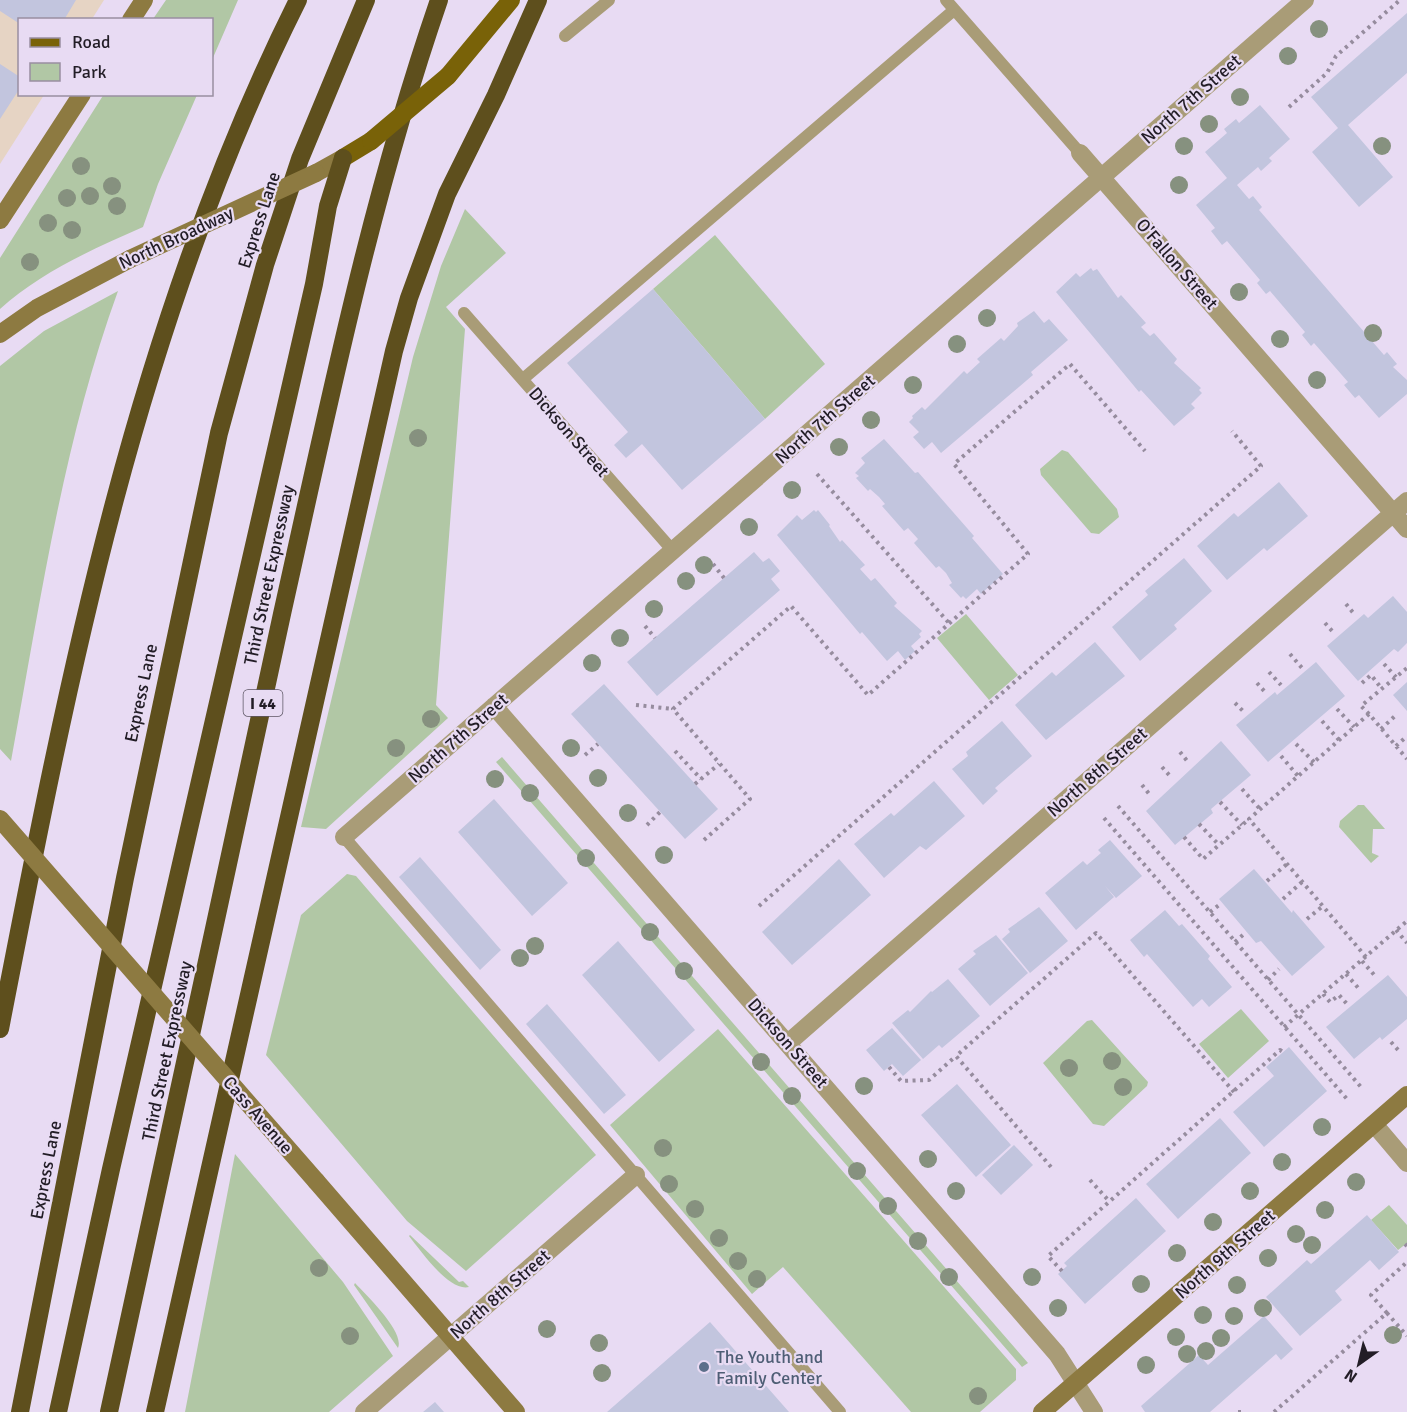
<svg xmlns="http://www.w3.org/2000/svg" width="1407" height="1412" viewBox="0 0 1407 1412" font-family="Signika,sans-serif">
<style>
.commercial{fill:#e6d4c4}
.green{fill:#b1c7a5}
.building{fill:#c2c5de}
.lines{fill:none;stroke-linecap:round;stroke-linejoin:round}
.path{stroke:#968c9e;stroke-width:4;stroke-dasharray:3 4.5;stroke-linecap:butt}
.lane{stroke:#a99c77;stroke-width:12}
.street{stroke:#a99c77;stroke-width:18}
.secondary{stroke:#8d7a41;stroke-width:18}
.primary{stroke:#796208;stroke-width:18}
.highway{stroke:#5e4f1d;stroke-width:18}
.secondary-bridge{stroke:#8d7a41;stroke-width:18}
.primary-bridge{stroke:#796208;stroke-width:18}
.tree{fill:#86917f}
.service-dot{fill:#5c6f8a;stroke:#e8dbf3;stroke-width:2}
.labels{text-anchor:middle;stroke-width:4.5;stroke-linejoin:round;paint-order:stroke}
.shield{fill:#e8dbf3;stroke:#5d5664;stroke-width:1.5}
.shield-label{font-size:16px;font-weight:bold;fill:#221d26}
.street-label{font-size:18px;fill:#221d26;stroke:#e8dbf3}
.service-label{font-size:18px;fill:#4e5e75;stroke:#e8dbf3;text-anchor:start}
</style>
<rect width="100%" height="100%" fill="#e8dbf3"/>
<path class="commercial" d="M0,0H104L92,19L20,20V94L44,95L0,164Z"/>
<path class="green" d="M166,0H238L212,60V20L153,19Z
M104,94L197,95L158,184L143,227C93,249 41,272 0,309V258Z
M465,209L506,253L446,307L465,329L436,705L448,718L326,829L301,827L413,357L441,266Z
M715,235L825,364L765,419L653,289Z
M118,291C63,442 40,604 11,761L0,749V366L44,331Z
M1062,450L1068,452L1117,509L1119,517L1099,534L1091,533L1041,475L1040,469Z
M966,614L1018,675L989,700L937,638Z
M502,757L1028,1363L1022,1367L496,762Z
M1358,805H1364L1385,829H1373L1372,853L1379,856L1371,863L1339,827L1340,821Z
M347,874L356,876L596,1155L466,1271L407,1221L266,1055L301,915Z
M1241,1009L1269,1041L1228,1078L1199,1044Z
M1092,1020L1148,1082L1147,1086L1104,1126L1093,1124L1043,1063L1087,1021Z
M718,1029L1016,1369V1380L980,1412H911L783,1267L752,1294L610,1125Z
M235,1154L343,1282L393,1356L329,1412H185Z
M1389,1205L1407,1225V1243L1398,1250L1371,1220Z
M410,1235L459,1282L463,1281L469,1287C449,1292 421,1251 409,1236Z
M355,1283C367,1296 405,1332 398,1348L354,1285Z"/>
<path class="building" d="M0,0H76L64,20H20V24L0,11Z
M1407,13V73L1348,125L1393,177L1359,207L1312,152L1338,128L1311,97Z
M0,64L20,77V88L0,119Z
M1260,105L1290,139L1269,158L1272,161L1261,171L1258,167L1237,185L1249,199L1253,196L1262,207L1259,210L1384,355L1387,352L1397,364L1393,367L1407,380V394L1379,418L1359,395L1355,398L1344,385L1348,382L1314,343L1311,346L1302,335L1305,332L1270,291L1266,294L1257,283L1260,280L1227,241L1222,245L1211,231L1215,228L1196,205L1227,178L1205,152L1227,133L1224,129L1236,119L1239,123Z
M1091,268L1093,271L1097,269L1118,298L1121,295L1146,323L1141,327L1150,336L1154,333L1177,359L1174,363L1201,388L1199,390L1202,393L1191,404L1195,408L1174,426L1141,390L1139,392L1056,292L1076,273L1080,277Z
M653,289L765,419L682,490L642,444L626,458L614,445L628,432L567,363Z
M1034,311L1044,323L1049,319L1068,340L1031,372L1033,375L941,453L932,442L924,449L913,437L919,432L909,422L913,418L912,416L922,407L925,410L964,371L967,374L980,362L977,359L1001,338L1004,341L1018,326L1017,323Z
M884,439L915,473L918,472L974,536L972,538L1003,574L981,594L977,589L966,599L963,596L961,598L949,585L952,583L946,573L939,566L936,568L914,543L918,539L908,528L904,531L882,506L885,504L879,497L870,489L868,491L856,478L859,476L855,473L865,463L861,458Z
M1279,482L1308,516L1267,551L1264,548L1227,580L1197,546L1234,513L1238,517Z
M814,510L816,512L818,510L830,525L829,526L840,542L842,540L865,565L860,569L871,581L875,578L897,603L894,606L922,631L919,634L921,637L911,646L915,651L905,660L898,651L887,661L862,632L860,634L777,535L797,515L802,520Z
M754,552L763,562L769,558L780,571L771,579L780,590L657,696L627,662Z
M1184,558L1212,591L1174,625L1177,629L1140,661L1112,627L1148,595L1145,591Z
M1393,596L1407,612V643L1398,652L1394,649L1358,681L1327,646L1364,614L1368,618Z
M1095,642L1125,676L1046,740L1015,705L1052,672L1056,676Z
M1316,662L1345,696L1268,762L1236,725L1275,692L1277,695Z
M1407,682V711L1393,695Z
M604,684L718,809L685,839L571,714Z
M1002,721L1032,756L995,788L998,791L983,805L952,769L968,756L966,752Z
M1221,741L1251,775L1211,809L1213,813L1175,845L1146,811Z
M934,781L965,816L926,850L920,846L884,878L854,844L891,813L894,816Z
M494,799L568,883L532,916L458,832Z
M1110,840L1142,876L1116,898L1105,886L1114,897L1076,930L1045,893L1083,861L1087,865L1101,853L1098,850Z
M420,857L501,950L480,970L399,877Z
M839,859L871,895L792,965L762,932Z
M1254,869L1292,913L1293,910L1325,947L1292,976L1261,941L1256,943L1219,899Z
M1039,907L1068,941L1030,973L1002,939L1010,932L1008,929Z
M1165,910L1179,926L1182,924L1210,956L1208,959L1232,987L1209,1007L1202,999L1193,1007L1147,954L1144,957L1130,940Z
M996,935L1028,973L990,1006L958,969L976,954L973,951Z
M618,941L695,1030L659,1062L582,975Z
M1388,975L1407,997V1019L1382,1040L1380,1037L1354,1059L1326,1027Z
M948,979L980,1016L942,1048L939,1045L923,1059L892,1023L908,1010L910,1012L931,991L932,992Z
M547,1004L626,1095L604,1114L526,1024Z
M892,1028L921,1060L903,1076L892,1064L884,1071L866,1050Z
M1289,1047L1327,1091L1264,1147L1233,1112L1274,1076L1266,1067Z
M957,1084L1011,1145L976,1177L921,1115Z
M1220,1118L1251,1153L1178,1219L1146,1184Z
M1014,1145L1033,1165L1001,1195L982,1175Z
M1136,1198L1166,1231L1085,1304L1058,1274L1067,1266L1064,1263Z
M1367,1215L1399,1252L1379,1270L1370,1260L1335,1291L1342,1300L1300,1336L1266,1297L1307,1260L1311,1264Z
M1264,1316L1293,1349L1281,1360L1276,1354L1210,1412H1145L1141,1406L1199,1355L1208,1365Z
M710,1322L789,1412H607Z
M435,1402L444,1412H423Z"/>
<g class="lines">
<path class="path" d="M1289,107L1327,73L1336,56L1400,0
M817,474L949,623
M713,564L724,578
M1346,604L1355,615
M1325,623L1334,633
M645,626L655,638
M1290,654L1302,668
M1384,664L1396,677
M1269,672L1281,685
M1257,683L1266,693
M1362,683L1371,675L1382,689
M1235,703L1244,712
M636,705L673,709
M1337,709L1354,727
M1369,714L1361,706L1407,668
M1322,721L1339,740
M1381,729L1395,716
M1296,744L1314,762
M1396,746L1407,736
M675,751L701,779
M1180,752L1188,762
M585,755L598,744
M1281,756L1298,776
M1162,767L1171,777
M695,784L719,764
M1142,785L1150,795
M1242,789L1260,809
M1220,802L1242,825
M1118,806L1361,1087
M1104,818L1347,1099
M1199,824L1219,845
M647,825L660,812
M1184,837L1203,859L1249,819
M704,840L750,799L673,709L791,606L868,695L1028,554L954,464L1070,364L1145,451
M1267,881L1287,864
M1283,899L1302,882
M759,906L1261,466L1232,431
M1210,912L1219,905
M1307,919L1323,906
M1396,930L1407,943
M1235,942L1244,934
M1366,957L1249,819L1369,714L1407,759
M1362,961L1376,977
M1346,974L1360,990
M1268,980L1279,969
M1323,994L1330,1002L1339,995L1347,1004
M1284,1027L1407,921
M1391,1042L1400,1052
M889,1067L901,1081L929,1080L956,1056
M1051,1167L956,1056L1096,933L1234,1092
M1090,1180L1109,1201
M1405,1244L1407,1246
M1062,1271L1048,1256L1280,1050L1283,1052
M1387,1313L1371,1295L1407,1262
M1238,1412H1242
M1274,1412L1387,1313L1407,1336"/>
<path class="lane" d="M946,0L1080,153
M565,36L609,0
M464,313L674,552
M523,379L954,10
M344,837L840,1412"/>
<path class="street" d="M1080,153L1407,529
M494,706L1057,1354L1094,1412
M344,837L1305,0
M788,1043L1407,501
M1374,1124L1407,1163
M364,1412L636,1175"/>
<path class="secondary" d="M131,20L144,0
M316,173L343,158
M0,220L82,94
M0,334L37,308L130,259
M316,1181L516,1412
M1042,1412L1407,1095"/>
<path class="primary" d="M448,76L511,0
M343,158L371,141"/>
<path class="highway" d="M0,1029C68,678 136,323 298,0
M20,1412L125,878L219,433L265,265L300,159L366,0
M58,1412L111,1169L314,284L328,206L343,158
M109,1412C168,1146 224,880 282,614C328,408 370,200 439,0
M155,1412L394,351L409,298L447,194L496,95L538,0"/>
<path class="secondary-bridge" d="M130,259L316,173
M0,819L316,1181"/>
<path class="primary-bridge" d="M371,141L448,76"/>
</g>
<g class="tree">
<circle cx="1319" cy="29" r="9"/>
<circle cx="1288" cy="56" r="9"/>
<circle cx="1240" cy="97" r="9"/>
<circle cx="1209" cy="124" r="9"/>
<circle cx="1184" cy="146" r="9"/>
<circle cx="1382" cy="146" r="9"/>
<circle cx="81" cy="166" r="9"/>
<circle cx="1179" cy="185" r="9"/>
<circle cx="112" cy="186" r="9"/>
<circle cx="90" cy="196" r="9"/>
<circle cx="67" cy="198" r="9"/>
<circle cx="117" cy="206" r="9"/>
<circle cx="48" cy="223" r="9"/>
<circle cx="72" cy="230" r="9"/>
<circle cx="30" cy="262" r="9"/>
<circle cx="1239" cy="292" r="9"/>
<circle cx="987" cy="318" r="9"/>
<circle cx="1373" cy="333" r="9"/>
<circle cx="1280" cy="339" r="9"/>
<circle cx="957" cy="344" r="9"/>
<circle cx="1317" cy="380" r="9"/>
<circle cx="913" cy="385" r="9"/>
<circle cx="871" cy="420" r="9"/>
<circle cx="418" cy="438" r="9"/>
<circle cx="839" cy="447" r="9"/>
<circle cx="792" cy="490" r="9"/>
<circle cx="749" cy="527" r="9"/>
<circle cx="704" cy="565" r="9"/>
<circle cx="686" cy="581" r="9"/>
<circle cx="654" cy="609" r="9"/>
<circle cx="620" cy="638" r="9"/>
<circle cx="592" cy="663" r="9"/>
<circle cx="431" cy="719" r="9"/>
<circle cx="396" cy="748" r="9"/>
<circle cx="571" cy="748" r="9"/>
<circle cx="598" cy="778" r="9"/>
<circle cx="495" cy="779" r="9"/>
<circle cx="530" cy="793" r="9"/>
<circle cx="628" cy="813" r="9"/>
<circle cx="664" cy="855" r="9"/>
<circle cx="586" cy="858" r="9"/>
<circle cx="650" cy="932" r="9"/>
<circle cx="535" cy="946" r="9"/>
<circle cx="520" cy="958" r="9"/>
<circle cx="684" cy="971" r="9"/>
<circle cx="1112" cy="1061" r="9"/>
<circle cx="761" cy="1062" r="9"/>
<circle cx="1069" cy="1068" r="9"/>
<circle cx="864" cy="1086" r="9"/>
<circle cx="1123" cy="1087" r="9"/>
<circle cx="792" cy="1096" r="9"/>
<circle cx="1322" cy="1127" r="9"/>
<circle cx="663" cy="1148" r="9"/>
<circle cx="928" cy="1159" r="9"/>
<circle cx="1282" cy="1162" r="9"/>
<circle cx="857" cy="1171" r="9"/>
<circle cx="1356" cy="1182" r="9"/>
<circle cx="669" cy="1184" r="9"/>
<circle cx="956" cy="1191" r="9"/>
<circle cx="1250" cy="1191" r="9"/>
<circle cx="888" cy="1206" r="9"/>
<circle cx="695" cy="1209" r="9"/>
<circle cx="1325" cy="1210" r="9"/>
<circle cx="1213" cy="1222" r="9"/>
<circle cx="1296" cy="1234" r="9"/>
<circle cx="719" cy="1238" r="9"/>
<circle cx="918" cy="1241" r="9"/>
<circle cx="1312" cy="1245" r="9"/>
<circle cx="1177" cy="1253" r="9"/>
<circle cx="1268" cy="1258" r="9"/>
<circle cx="738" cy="1261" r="9"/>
<circle cx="319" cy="1268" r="9"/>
<circle cx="949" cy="1277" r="9"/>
<circle cx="1032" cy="1277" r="9"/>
<circle cx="757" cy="1279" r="9"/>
<circle cx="1141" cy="1284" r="9"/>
<circle cx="1237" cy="1285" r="9"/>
<circle cx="1058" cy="1308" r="9"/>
<circle cx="1263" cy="1308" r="9"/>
<circle cx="1203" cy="1315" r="9"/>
<circle cx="1234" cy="1316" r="9"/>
<circle cx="547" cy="1329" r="9"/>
<circle cx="1393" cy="1335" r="9"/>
<circle cx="350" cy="1336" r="9"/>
<circle cx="1176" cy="1337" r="9"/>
<circle cx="1221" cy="1338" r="9"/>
<circle cx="599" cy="1343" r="9"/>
<circle cx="1206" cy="1351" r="9"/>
<circle cx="1187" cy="1354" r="9"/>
<circle cx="1146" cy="1365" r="9"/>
<circle cx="602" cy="1373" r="9"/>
<circle cx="978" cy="1396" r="9"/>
</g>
<circle class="service-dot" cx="704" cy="1367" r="6"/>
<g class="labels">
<rect class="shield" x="243.5" y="690" width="39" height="26" rx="4.5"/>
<g class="shield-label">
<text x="263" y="709">I 44</text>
</g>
<g class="street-label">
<text transform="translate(1191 99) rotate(-41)" y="6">North 7th Street</text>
<text transform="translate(259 220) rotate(-72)" y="6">Express Lane</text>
<text transform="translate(176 238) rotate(-25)" y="6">North Broadway</text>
<text transform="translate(1177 264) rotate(49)" y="6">O'Fallon Street</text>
<text transform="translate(825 419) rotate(-41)" y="6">North 7th Street</text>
<text transform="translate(569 432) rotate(49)" y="6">Dickson Street</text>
<text transform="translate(269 575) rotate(-78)" y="6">Third Street Expressway</text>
<text transform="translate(141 693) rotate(-78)" y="6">Express Lane</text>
<text transform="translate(458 738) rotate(-41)" y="6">North 7th Street</text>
<text transform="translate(1097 772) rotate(-41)" y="6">North 8th Street</text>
<text transform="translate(788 1043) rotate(49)" y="6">Dickson Street</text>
<text transform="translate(167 1051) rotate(-78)" y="6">Third Street Expressway</text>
<text transform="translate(258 1115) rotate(49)" y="6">Cass Avenue</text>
<text transform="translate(46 1170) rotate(-79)" y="6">Express Lane</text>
<text transform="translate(1225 1254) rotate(-41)" y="6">North 9th Street</text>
<text transform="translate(500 1294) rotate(-41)" y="6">North 8th Street</text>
</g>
<g class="service-label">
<text x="716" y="1363">The Youth and<tspan x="716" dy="21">Family Center</tspan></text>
</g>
</g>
<rect x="18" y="18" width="195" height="78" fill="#e8dbf3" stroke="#998fa1" stroke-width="1.5"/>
<rect x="30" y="38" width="30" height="9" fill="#796208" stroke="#998fa1" stroke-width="1.5"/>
<text x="72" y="48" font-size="18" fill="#221d26">Road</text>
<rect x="30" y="63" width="30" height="18" fill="#b1c7a5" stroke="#998fa1" stroke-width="1.5"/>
<text x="72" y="78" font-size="18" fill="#221d26">Park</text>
<g transform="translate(1359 1364) rotate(214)" stroke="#e8dbf3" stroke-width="4.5" paint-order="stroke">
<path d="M0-4.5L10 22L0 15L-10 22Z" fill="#221d26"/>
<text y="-9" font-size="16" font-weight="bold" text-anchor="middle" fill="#221d26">N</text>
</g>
</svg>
